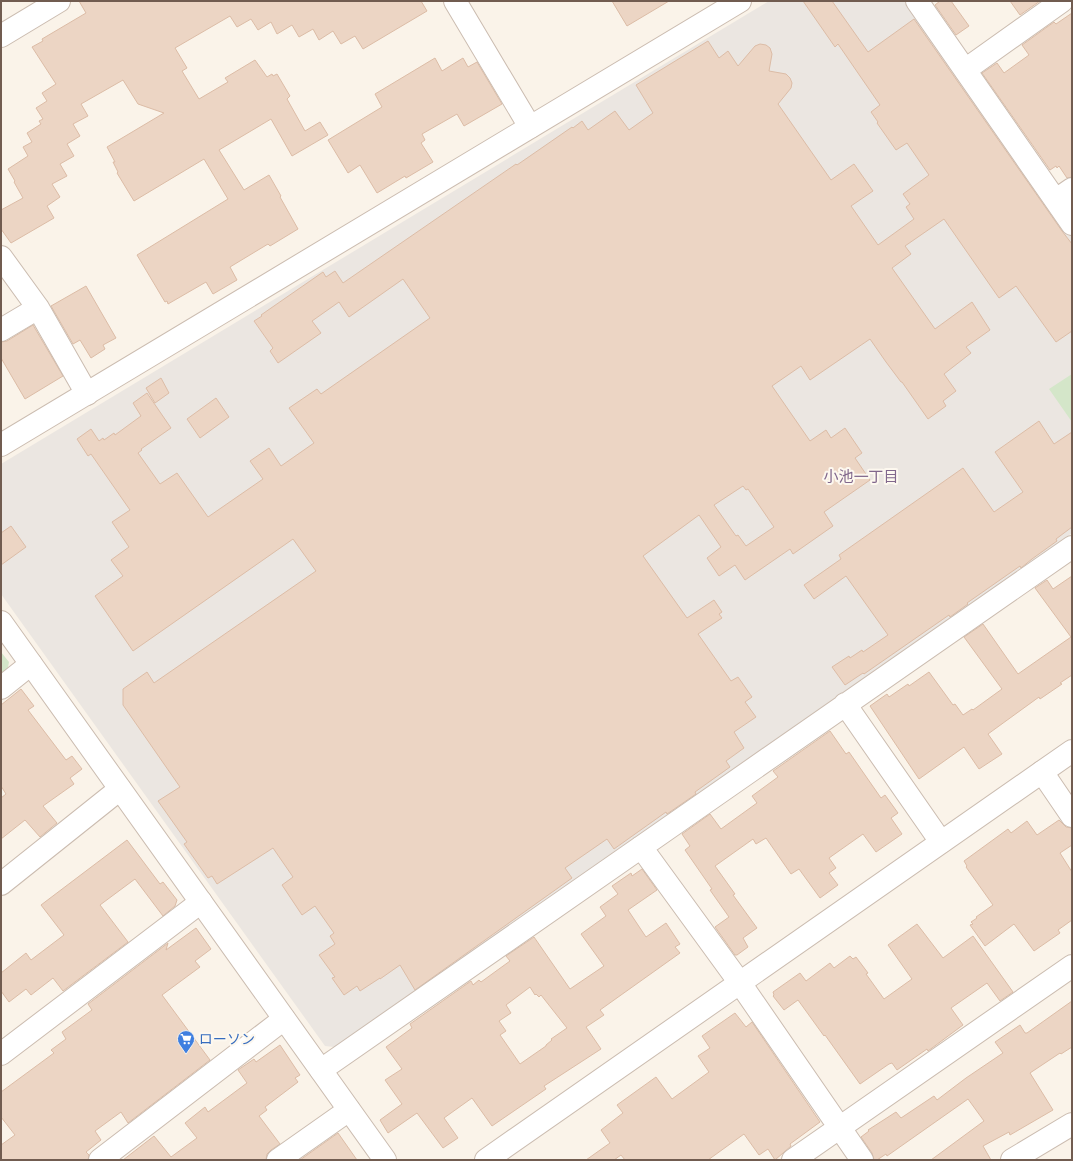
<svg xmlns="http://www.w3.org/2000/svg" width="1073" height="1161" viewBox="0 0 1073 1161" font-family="Quicksand,'Noto Sans JP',sans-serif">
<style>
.industrial{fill:#ebe6e1}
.green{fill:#d4e6c9}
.building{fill:#ecd5c4;stroke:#dcbca6;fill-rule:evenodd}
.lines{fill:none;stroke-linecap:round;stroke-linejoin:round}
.minor-casing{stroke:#cbbcb0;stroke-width:24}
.tertiary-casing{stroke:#cbbcb0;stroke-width:24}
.minor{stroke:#fff;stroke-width:22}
.tertiary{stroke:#fff;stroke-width:22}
.labels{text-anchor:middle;stroke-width:4;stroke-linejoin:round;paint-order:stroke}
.shop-label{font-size:14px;fill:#366cbe;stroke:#fdf8ef;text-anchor:start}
.neighbourhood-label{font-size:15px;fill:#81678c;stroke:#fdf8ef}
</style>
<rect width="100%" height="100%" fill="#faf3e9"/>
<path class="industrial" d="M769,1H907L1072,237V533L334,1047L325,1046L1,594V464Z"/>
<path class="green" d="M1072,374V422L1049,389Z
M1,652L9,662L7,673L1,677Z"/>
<path class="building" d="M79,1H421L427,11L363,49L355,36L341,44L333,31L319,40L313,29L299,37L292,25L277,34L271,22L258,30L251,19L237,27L230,16L175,48L187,68L182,71L199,99L228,82L225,78L255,60L267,77L272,74L273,76L277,74L290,96L287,99L305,131L320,122L328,135L292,156L271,119L219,150L244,190L269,175L281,196L280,197L298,229L270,246L268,244L230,267L237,280L213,294L206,282L168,304L167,301L165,302L137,255L228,199L204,159L134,201L117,173L118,172L113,162H115L107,147L164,113L138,104L123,80L81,104L88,116L73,124L80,136L67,144L74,156L60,164L67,176L52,184L60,197L47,206L54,218L11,243L1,229V210L23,198L14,182L15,181L8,169L28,156L23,147L32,142L27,133L41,124L39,121L43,119L36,108L47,101L42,93L56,84L32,47L43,41L42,39L86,13Z
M612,1H669L627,26Z
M803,1H832L868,52L914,19L1062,231L1072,244V331L1056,342L1016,286L999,298L944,219L905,246L911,254L892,268L935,329L972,302L990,330L966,347L971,353L944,374L956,391L943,401L946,406L928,419L902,382H901L886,362L870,339L810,380L801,366L772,386L810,441L826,430L831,438L845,428L862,453L855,458L870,480L824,512L833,526L793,554L790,549L745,580L735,565L719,576L707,558L721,547L699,515L643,556L687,618L714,600L722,612L719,614L722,618L698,634L731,681L738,677L752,697L745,702L756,717L734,732L744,748L726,761L730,767L695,792L696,794L667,814L666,812L614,849L607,839L565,868L572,878L415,990L400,965L380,979V978L360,991L357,986L344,995L332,978L335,977L319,955L335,944L330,936L334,933L315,906L302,915L282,885L293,877L273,848L217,884L212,876L208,878L184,844L187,842L158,801L180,787L123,705V689L147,672L154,683L316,571L293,539L133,651L95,596L123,576L111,560L129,547L112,522L130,510L91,454L88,456L77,439L91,429L99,441L103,438L104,440L114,433L115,435L141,416L133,403L147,393L171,428L141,449L142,450L138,453L160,484L177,473L208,517L263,479L250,461L269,448L281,466L314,443L289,408L317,389L321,394L430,318L403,279L349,317L339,302L312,321L321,333L278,363L270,351L273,348L254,321L262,316L261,315L323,272L326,277L335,271L343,283L516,164L517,165L572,127L573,128L582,121L588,130L615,111L629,130L653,113L636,85L708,41L719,58L728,51L738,66L755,46L760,44L766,45L770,48L772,54L769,71L786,74L790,78L792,83L791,88L778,104L831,180L854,164L873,191L851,206L878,245L914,219L906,207L910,204L903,194L929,175L907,143L896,150L877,123L878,122L871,112L880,105L838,44L835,47ZM743,486L746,490L748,489L774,527L746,546L738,535L736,536L714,505Z
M940,1H951L969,26L956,35L935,5Z
M1010,1H1040L1020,15Z
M1072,13V177L1067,178L1059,166L1057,168L1056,166L1050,170L982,73L997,63L1004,73L1029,55L1022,45L1054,22L1056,24Z
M435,58L442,71L463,58L468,67L477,62L502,104L464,126L457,114L422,134L425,140L421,143L433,162L406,178L405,176L377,193L360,165L348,173L328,140L382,107L375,94Z
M86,286L116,338L103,345L105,349L91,358L80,340L73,344L51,306Z
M33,325L63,376L25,399L1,358V342L7,341Z
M161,378L169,393L155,403L146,388Z
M216,398L229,417L200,438L187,419Z
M1039,421L1054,444L1072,432V527L1056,539L1057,541L1032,559L1021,568L1020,566L967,603L968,604L950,617L949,615L864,674L863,673L845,685L832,667L849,656L850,658L862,650L863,652L888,635L846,576L814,599L804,585L841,559L839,555L963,468L994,512L1023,492L995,452Z
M11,526L26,547L1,565V533Z
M1072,576V675L1060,683L1062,684L1040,699L1039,697L988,734L1002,754L979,769L964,747L919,779L870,706L887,694L889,697L908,684L909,686L929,672L953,705L955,704L963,715L972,709L973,710L1002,689L964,637L983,624L1018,674L1071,637L1035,588L1047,580L1053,589Z
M21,689L34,706L28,710L66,760L72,756L82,769L70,778L74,784L43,806L57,823L40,837L25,820L1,839V798L6,794L1,786V705Z
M830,731L846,754L849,752L881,798L885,795L898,813L891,818L902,834L876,852L863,834L829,858L836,868L829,873L838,885L820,898L799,869L791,874L766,838L756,844L753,839L715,866L735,894L733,895L757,928L743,938L748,947L737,955H735L715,927L729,917L710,890L712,889L685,850L690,846L682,834L710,814L721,829L757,803L752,796L778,777L773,771Z
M1059,820L1066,827L1072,828V845L1060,853L1072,872V920L1058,930L1060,933L1034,951L1014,924L985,946L970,925L973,924L971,922L977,918L976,917L993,905L966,867L967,866L964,861L1008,829L1011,833L1027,821L1037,835Z
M127,840L160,884L163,882L177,900L175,906L163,916L135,879L100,905L128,942L63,991L53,978L31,995L26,989L9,1002L1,991V973L26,953L31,960L64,935L41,905Z
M642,869L657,890L628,910L646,937L666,923L680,944L675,947L680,953L600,1010L604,1015L586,1027L601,1049L544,1086L546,1089L492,1126L472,1098L444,1118L458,1138L443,1148L417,1113L388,1133L380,1120L402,1104L385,1080L402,1069L386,1047L412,1028L410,1024L471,981L473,985L479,980L481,982L510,961L506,956L534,937L570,989L604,966L581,934L606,916L600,907L618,894L612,886L631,873L632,876ZM530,987L535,995L536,994L539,997L541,995L567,1028L551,1039L552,1040L546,1045V1046L520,1064L500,1035L506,1031L499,1021L511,1013L506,1005Z
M917,924L943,958L973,936L1013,992L1000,1001L987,983L951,1008L963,1025L928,1051L927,1049L897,1070L892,1063L889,1064L860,1084L825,1035L824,1036L798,1000L784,1010L773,996L774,995L773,992L800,973L806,981L830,963L834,968L850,956L853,959L856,957L868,973L866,974L884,999L912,979L888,945Z
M196,928L211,949L195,961L200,967L162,995L210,1060L128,1123L121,1112L95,1131L101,1140L86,1152L89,1155L88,1160H1V1145L15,1135L1,1117V1092L54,1053L51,1050L66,1039L62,1032L92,1010L88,1004L168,943L166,950Z
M1072,1001V1047L1061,1054L1060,1053L1030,1073L1053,1110L1010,1135L1009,1132L983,1146L991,1160H931L984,1121L968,1099L887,1156L886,1154L877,1160H874L872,1153L861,1137L869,1131L868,1130L896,1112L901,1118L934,1096L937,1100L966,1078L1003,1053L995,1042L1020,1025L1025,1033H1027Z
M735,1013L746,1027L752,1022L820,1122L790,1144L791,1146L775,1160L768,1149L759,1155L744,1134L708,1160H625L621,1155L614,1160H586L610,1143L601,1130L623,1113L617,1105L656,1077L672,1099L709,1072L698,1056L710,1048L702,1036Z
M280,1045L300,1075L295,1078L298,1082L265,1107L267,1110L259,1116L280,1144L271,1150L267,1154L266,1160H123L154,1136L171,1157L197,1138L185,1123L205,1107L208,1112L247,1083L238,1070L254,1059L256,1062Z
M338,1133L357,1160H300Z"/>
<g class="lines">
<g class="minor-casing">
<path id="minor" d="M455,1L530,127
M917,1L1072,224
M1,36L59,1
M965,70L1062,1
M1056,200L1072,189
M1,257L38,308L87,394
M1,330L38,308
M1,688L31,664
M845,704L941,842
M1042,772L1072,816
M641,847L740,983L862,1160
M1,884L120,789
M1,1054L201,902
M321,1070L1072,547
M100,1160L284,1019
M278,1160L349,1110
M793,1160L1072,966
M1012,1160L1072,1124"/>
</g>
<g class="tertiary-casing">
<path id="tertiary" d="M1,445L740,1
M1,622L385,1160
M486,1160L1072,751"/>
</g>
<use href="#minor" class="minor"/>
<use href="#tertiary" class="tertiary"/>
</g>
<defs>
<g id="supermarket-pin" transform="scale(0.9)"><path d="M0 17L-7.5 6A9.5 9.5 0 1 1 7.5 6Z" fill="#3f7fe0" stroke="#fdf8ef"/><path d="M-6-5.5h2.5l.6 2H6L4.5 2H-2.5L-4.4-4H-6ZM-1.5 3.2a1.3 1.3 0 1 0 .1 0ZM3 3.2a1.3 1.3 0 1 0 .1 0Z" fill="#fff"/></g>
</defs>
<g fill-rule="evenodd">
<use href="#supermarket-pin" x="186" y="1039"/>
</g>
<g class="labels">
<g class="shop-label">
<text x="199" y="1044">ローソン</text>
</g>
<g class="neighbourhood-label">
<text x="861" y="482">小池一丁目</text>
</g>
</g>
<rect width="1073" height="1161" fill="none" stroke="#715c50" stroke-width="4"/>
</svg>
